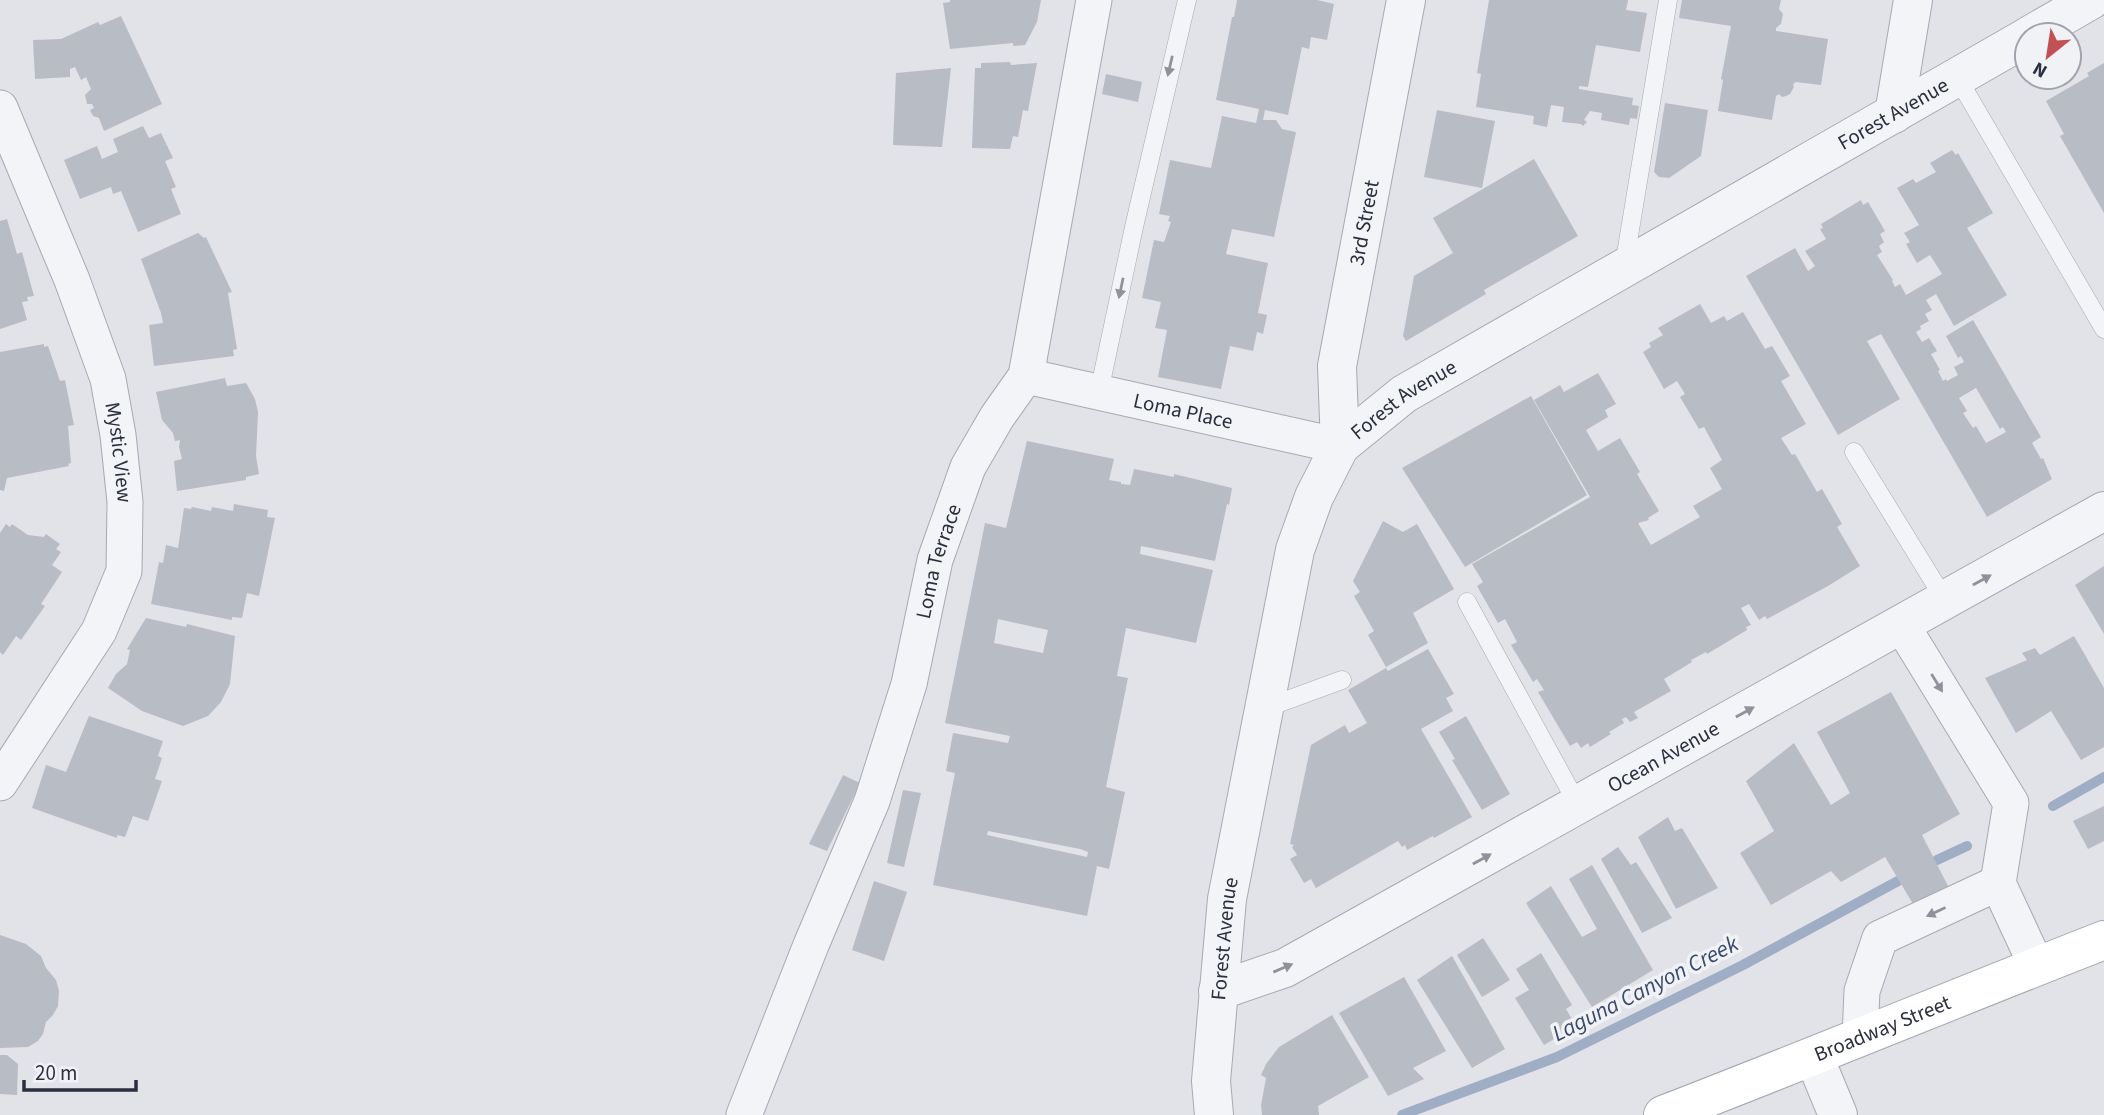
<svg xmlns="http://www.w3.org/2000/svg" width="2104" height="1115" viewBox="0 0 2104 1115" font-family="'Source Sans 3',sans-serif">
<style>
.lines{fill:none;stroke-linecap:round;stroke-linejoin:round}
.stream{stroke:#9fadc5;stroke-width:10}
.building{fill:#b8bcc4;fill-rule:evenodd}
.service-casing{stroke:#a7a9b2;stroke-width:19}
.minor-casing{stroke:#a7a9b2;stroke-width:37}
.tertiary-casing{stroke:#a7a9b2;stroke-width:40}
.primary-casing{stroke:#a1a6b3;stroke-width:40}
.service{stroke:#f3f4f7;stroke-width:18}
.minor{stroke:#f3f4f7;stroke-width:35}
.tertiary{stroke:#f3f4f7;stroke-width:38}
.primary{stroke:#fff;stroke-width:38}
.oneway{fill:#8f929a}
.labels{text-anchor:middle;stroke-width:7;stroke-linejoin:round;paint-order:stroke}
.street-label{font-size:21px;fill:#2b2f3e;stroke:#f0f2f6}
.water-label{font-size:23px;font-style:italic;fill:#394a6e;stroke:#f0f2f6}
</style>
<rect width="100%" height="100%" fill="#e1e3e8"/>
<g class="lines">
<path class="stream" d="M2053,806L2104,777
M1937,860L1967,846
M1402,1115L1557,1057L1743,965L1898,881"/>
</g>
<path class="building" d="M950,0H1041L1037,22L1025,45L1013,46V43L950,49L943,3L950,2Z
M1237,0H1317L1334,4L1327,40L1311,37L1309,49L1302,47L1288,115L1265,110L1263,120H1276L1282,129L1296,132L1274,237L1232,229L1226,254L1268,263L1258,313L1267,315L1263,334L1257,332L1253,351L1230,346L1221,389L1158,377L1167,330L1155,328L1161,302L1142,298L1154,240L1164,242L1171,222L1168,221L1170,216L1159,214L1170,160L1211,168L1222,116L1256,123L1259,109L1216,100L1232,17H1234Z
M1489,0H1628L1626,10L1647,13L1640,52L1596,45L1588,87L1579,86V89L1633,98L1632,105L1639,106L1637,119L1630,118L1629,125L1601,120L1602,113L1590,111L1584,120L1587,122L1583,126L1581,124L1562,122L1564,107L1551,105L1547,127L1533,124L1534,116L1476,107L1481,74L1477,73Z
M1682,0H1781L1779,9L1783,14L1781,24L1776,28V31L1828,39L1821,85L1796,82L1793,84L1794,87L1790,94L1786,96L1782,97L1779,94L1776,96L1772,120L1718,111L1723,80L1721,79L1731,26L1679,18Z
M121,16L162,104L104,131L99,118L93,116L90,110L94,108L92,104H87L85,95L91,89L86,77L81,80L75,67L70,69V77L35,79L33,40L61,39L98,22L100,25Z
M1010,62L1011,65L1037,63L1028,111L1023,110L1018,137L1013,136L1010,149L972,148L975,68H981V63Z
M2104,63V213L2060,136L2064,134L2046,101L2089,76L2087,73Z
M951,68L942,147L893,145L896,73Z
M1106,74L1142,82L1138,102L1102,94Z
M1665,103L1708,110L1701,156L1669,178L1659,177L1654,172Z
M1437,110L1495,121L1482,188L1424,177Z
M143,126L149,138L161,133L173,158L165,161L176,187L171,189L181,214L138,232L121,191L113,194L111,187L80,199L64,160L97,146L102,159L118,152L113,139Z
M1952,150L1956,155L1958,153L1993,213L1967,228L2007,295L1954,326L1936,294L1926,300L1932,310L1925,314L1929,321L1920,326L1921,329L1916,332L1922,342L1929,338L1937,351L1931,354L1940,370L1938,371L1943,381L1946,379L1947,381L1958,375L1954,367L1964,362L1961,356L1958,358L1946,336L1973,320L2041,437L2032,443L2041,459L2043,458L2052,479L1987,517L1881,334L1867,341L1900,399L1838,435L1746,276L1795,248L1808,271L1815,266L1805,251L1826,239L1820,229L1823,228L1821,224L1861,200L1863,205L1868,202L1885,231L1880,234L1884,242L1879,246L1882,252L1877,255L1893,280L1892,281L1895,287L1900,284L1906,295L1942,274L1930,255L1917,263L1906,244L1910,242L1904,233L1919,225L1897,188L1913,179L1916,183L1936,172L1930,163ZM1976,388L2000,429L2003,427L2006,432L1986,443L1976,426L1973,428L1963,413L1967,411L1959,398Z
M1534,159L1578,236L1484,290L1486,294L1406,341L1403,336L1414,276L1453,253L1433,218Z
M7,219L17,254L22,252L34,296L27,297L28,301L22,302L27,320L0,329V221Z
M198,233L204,238L206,237L232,292L228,293L237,349L233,350L234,356L154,366L149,325L163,323L161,313L141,259Z
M1700,304L1711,323L1724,316L1727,321L1743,312L1765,349L1772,346L1790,376L1781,381L1806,424L1781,438L1792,455L1795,454L1817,492L1822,489L1842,524L1837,527L1860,566L1828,586L1767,619L1765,616L1759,620L1749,604L1741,608L1751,625L1746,627L1747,630L1707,654L1706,652L1691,660L1692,662L1664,679L1671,691L1634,712L1638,718L1630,722L1626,717L1622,719L1624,723L1609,732L1611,734L1590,747L1588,743L1581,748L1577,742L1570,746L1538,692L1544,690L1537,679L1533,682L1511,645L1517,642L1505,619L1498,623L1477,586L1483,582L1472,564L1590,497L1534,400L1560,385L1564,392L1598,373L1616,404L1605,410L1608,417L1586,430L1598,451L1620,438L1640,472L1637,474L1659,511L1648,518L1649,520L1638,523L1651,545L1700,517L1693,506L1722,489L1710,468L1722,460L1704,427L1699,429L1680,397L1685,394L1677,381L1664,389L1643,352L1651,347L1649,343L1663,335L1658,328Z
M44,344V347L48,346L60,381L65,380L74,425L68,426L71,463L68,464L69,466L7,478L4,491L0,490V352Z
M225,378L227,386L246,383L255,399L258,412L256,456L259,474L246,477V480L177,491L174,461L182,459L179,447L180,440L175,441L173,433L162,420L156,392Z
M1531,396L1587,495L1465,567L1402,468Z
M1027,441L1114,459L1109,480L1121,482V484L1130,485L1134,469L1174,477V474L1232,488L1229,505L1227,504L1215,561L1141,546L1140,554L1213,570L1196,643L1126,628L1117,676L1128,678L1106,787L1125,792L1109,869L1097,866L1087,916L933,885L955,773L946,771L953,733L1008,743L1010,736L945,723L985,523L1006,528ZM998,619L1048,630L1043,653L994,643ZM988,831L1080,849L1088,852L1087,857L987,835Z
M234,504L268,510L267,517L275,518L259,596L247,593L242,618L232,617V620L151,604L159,562L163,563L166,545L178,548L184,508L191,509L192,507L211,511L212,507L233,511Z
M1383,521L1403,532L1417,524L1454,589L1413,613L1428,643L1386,667L1368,635L1374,631L1354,596L1360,592L1353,581Z
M6,524L10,527L12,524L28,535L44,537L46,534L60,544L56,549L61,552L52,565L62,572L41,604L45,606L21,640L16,636L3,655L0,652V533Z
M2104,566V634L2075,585Z
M146,618L186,627L187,624L235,636L230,684L221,702L208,716L183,726L142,711L108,688L116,674L127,664L130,650L127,649Z
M2074,636L2104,688V747L2081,760L2051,711L2016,733L1985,678L2027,660L2022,653L2035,648L2040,655Z
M1428,649L1454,694L1446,698L1453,711L1421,729L1472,817L1434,838L1433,836L1407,850L1405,845L1402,847L1398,841L1316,888L1311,879L1304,883L1290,859L1297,855L1292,847L1294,845L1290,844L1311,745L1345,725L1349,733L1367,723L1348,690L1386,668L1388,671Z
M1891,692L1960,814L1922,835L1948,886L1913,904L1885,857L1841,882L1831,871L1771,905L1740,853L1774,831L1746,781L1794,743L1831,805L1850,793L1817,732Z
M89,716L163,741L158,756L162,758L155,779L162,781L148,821L133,816L125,837L117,835V838L32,808L46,765L66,772Z
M1466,716L1510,794L1482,810L1452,760L1455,759L1439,732Z
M843,775L860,783L827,851L809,844Z
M903,790L921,793L904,867L887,863Z
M2104,806V841L2088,849L2073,821Z
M1668,817L1675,831L1682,828L1718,888L1676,909L1638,837Z
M1618,847L1631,865L1636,862L1672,918L1642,933L1601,859Z
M1592,865L1653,970L1592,1007L1526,903L1551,886L1582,937L1597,929L1569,879Z
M874,881L907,892L884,961L852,950Z
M0,935L26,944L41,956L46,968L56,980L59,991L58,1006L53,1015L46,1022L43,1034L38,1041L28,1047L0,1048Z
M1483,938L1510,980L1482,997L1457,955Z
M1541,953L1572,1005L1566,1009L1576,1026L1544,1045L1515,998L1529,990L1516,969Z
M1452,956L1505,1049L1472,1068L1417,980Z
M1404,977L1446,1051L1413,1068L1424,1079L1388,1096L1339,1013Z
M1332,1015L1369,1077L1318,1106L1319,1115H1262L1261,1105L1266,1078L1261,1075L1266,1064L1279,1047Z
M0,1055H7L18,1064L17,1095L0,1094Z"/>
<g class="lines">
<g class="service-casing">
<path id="service" d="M1957,77L2104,329
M1624,266L1668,0
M1099,392L1134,227L1187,0
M1854,452L1945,600
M1467,602L1578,805
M1263,709L1342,680"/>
</g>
<g class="minor-casing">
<g id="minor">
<path id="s1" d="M0,108L72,280L108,379L118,435L125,502L124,571L99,631L0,783"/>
<path id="s2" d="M1026,376L1340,446"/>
<path d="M1901,624L2011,803L1998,883L2037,967"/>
<path d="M1860,1036L1862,991L1880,938L1998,883"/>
<path id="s3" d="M744,1115L811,945L872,801L909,684L935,560L968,467L997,417L1026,376L1094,0"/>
</g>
</g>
<g class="tertiary-casing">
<g id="tertiary">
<path d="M2030,35L2091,0"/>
<path d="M1894,114L1913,0"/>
<path id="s4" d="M1340,446L1337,366L1406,0"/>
<path id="s5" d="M1218,991L1285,968L2104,511"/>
<path d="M1814,1057L1838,1115"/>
<path id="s6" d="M1214,1115L1211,1081L1227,899L1295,550L1314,497L1340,446L1404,394L2027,37"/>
</g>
</g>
<g class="primary-casing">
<g id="primary">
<path id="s7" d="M1663,1115C1811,1058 1956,998 2104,940"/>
</g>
</g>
<use href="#service" class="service"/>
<use href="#minor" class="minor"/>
<use href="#tertiary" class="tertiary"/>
<use href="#primary" class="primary"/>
</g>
<defs><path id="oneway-solid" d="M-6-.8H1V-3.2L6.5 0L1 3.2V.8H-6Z" transform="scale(1.75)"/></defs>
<g class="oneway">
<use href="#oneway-solid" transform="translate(1170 66) rotate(103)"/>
<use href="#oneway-solid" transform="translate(1121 288) rotate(102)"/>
<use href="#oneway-solid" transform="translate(1982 580) rotate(-29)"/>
<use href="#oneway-solid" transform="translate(1937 683) rotate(58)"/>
<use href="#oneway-solid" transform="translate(1745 712) rotate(-29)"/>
<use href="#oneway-solid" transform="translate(1482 859) rotate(-29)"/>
<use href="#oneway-solid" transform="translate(1936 912) rotate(155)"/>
<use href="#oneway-solid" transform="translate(1283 968) rotate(-23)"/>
</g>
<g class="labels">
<g class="street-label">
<text dy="7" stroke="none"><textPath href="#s6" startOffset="1332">Forest Avenue</textPath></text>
<text dy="7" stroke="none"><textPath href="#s4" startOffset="226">3rd Street</textPath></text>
<text dy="7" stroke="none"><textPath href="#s6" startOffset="765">Forest Avenue</textPath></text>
<text dy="7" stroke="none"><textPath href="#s2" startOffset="161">Loma Place</textPath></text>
<text dy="7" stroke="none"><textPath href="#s1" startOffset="366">Mystic View</textPath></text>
<text dy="7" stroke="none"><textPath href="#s3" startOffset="588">Loma Terrace</textPath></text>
<text dy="7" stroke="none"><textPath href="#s5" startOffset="504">Ocean Avenue</textPath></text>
<text dy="7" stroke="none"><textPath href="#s6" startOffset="177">Forest Avenue</textPath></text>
<text dy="7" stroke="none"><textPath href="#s7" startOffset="236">Broadway Street</textPath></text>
</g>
<g class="water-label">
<text transform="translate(1645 988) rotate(-27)" y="8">Laguna Canyon Creek</text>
</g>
</g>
<g transform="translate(2048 56) rotate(210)"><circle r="33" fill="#f0f2f6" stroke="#a1a4ac" stroke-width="2"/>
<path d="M0-5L12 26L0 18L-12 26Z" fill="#c25155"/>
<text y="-10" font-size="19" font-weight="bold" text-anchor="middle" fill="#2b2f3e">N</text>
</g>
<path d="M24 1080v10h112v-10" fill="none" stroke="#2b2f3e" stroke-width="3.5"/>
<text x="35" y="1080" font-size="21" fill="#2b2f3e" stroke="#f0f2f6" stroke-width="5" paint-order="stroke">20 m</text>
</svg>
